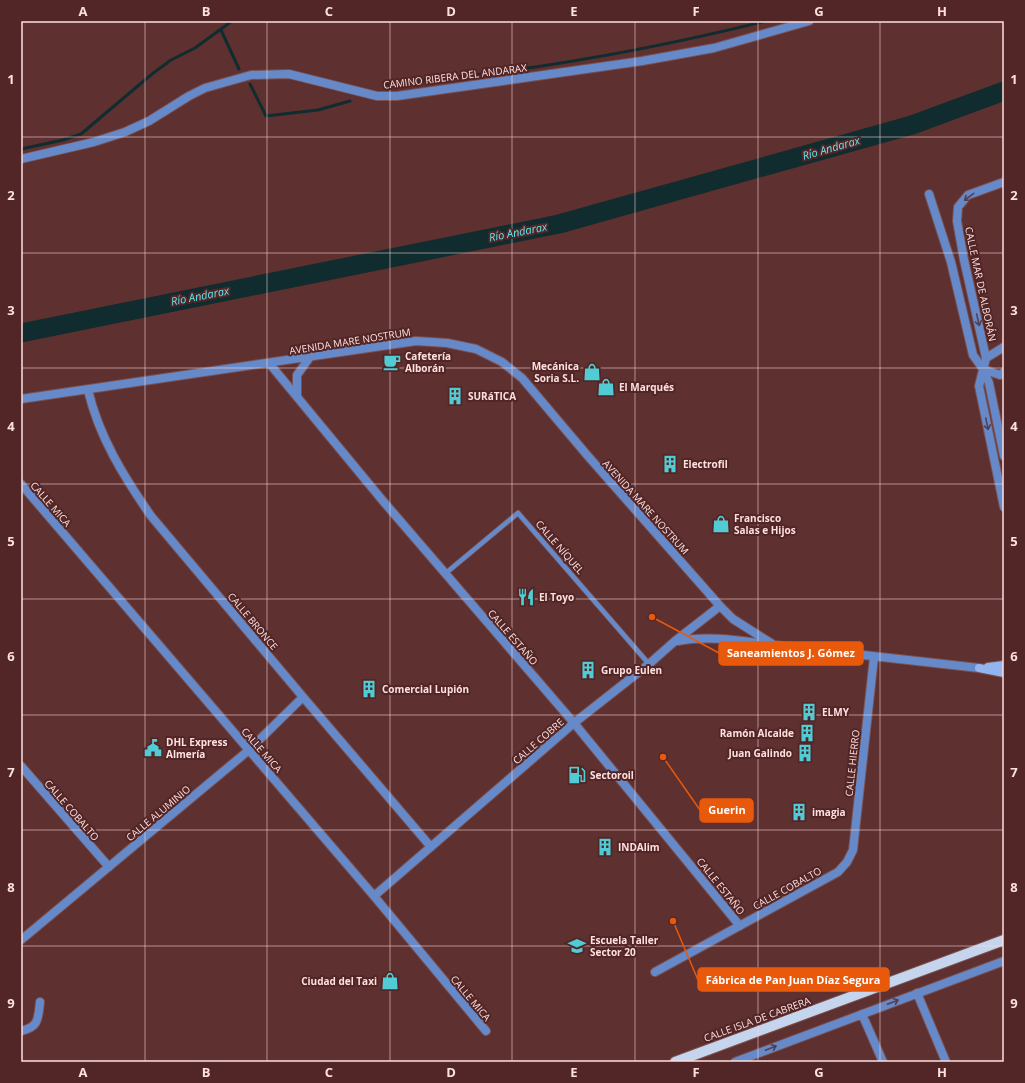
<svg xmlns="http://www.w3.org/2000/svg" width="1025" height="1083" viewBox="0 0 1025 1083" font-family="'Open Sans',sans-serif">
	<rect width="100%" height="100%" fill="#5e3030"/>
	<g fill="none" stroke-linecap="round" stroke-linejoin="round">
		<path stroke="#102c2e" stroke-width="3" d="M221 30 239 69
			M250 84 266 116 318 110 350 101
			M386 84C514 74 641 52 766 21
			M21 149 63 140 81 134 152 74 171 60 195 48 232 21"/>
		<path stroke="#102c2e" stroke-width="19" d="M21 333 559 224 912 125 1004 91"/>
		<g stroke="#7b5050" stroke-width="6">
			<path id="lane" d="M446 573 518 513 649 664"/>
		</g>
		<g stroke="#7b5050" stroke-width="10">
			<path id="street" d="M21 159 94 142 125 132 149 121 189 96 205 88 251 75 289 74 377 96H397L642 61 714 48 809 21
				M1004 182 968 195 958 207 957 221 964 260 986 358 979 386 1004 507
				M929 194 951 262 973 355 983 369 989 383 1004 456
				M986 358 1004 347
				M269 363 383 501 574 723 740 926
				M983 369 1000 375 1004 372
				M88 390C99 437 124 477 151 516L303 697 431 847
				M297 396V375L310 357
				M21 399 416 341 447 343 476 349 502 362 522 378 587 455 720 606 733 619 774 645 979 668
				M21 484 374 896 486 1031
				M678 641C709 635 741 641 772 645
				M21 766 109 867
				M374 896 574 723 649 664 675 641 720 606
				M21 940 249 750 303 697
				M655 972 838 872 847 862 853 850 874 657
				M917 993 946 1062
				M862 1014 883 1062
				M21 1031C39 1027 38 1019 40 1002
				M735 1062 1004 961"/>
		</g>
		<g stroke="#7b5050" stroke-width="10">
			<path id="secondary" d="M988 667 1004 665
				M979 668 1004 673"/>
		</g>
		<g stroke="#7b5050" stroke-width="12">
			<path id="primary" d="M675 1062 1004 940"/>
		</g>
		<use href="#lane" stroke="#668ac9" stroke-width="4.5"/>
		<use href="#street" stroke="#668ac9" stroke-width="8"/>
		<use href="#secondary" stroke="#92b5f0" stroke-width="8"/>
		<use href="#primary" stroke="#c6d5ee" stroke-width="10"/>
	</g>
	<defs><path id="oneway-shaft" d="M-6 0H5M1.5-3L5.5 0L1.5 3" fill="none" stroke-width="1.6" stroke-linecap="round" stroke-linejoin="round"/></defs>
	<g stroke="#573e4f">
		<use href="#oneway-shaft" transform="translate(969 197) rotate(143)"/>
		<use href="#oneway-shaft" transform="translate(978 320) rotate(77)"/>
		<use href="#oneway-shaft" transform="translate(987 424) rotate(78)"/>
		<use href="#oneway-shaft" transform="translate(893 1002) rotate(-21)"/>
		<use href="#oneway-shaft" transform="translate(771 1048) rotate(-21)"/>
	</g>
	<path fill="none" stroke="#fee0df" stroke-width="1" stroke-opacity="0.55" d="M145 21V1062M267 21V1062M390 21V1062M512 21V1062M635 21V1062M758 21V1062M880 21V1062M21 137H1004M21 253H1004M21 368H1004M21 484H1004M21 599H1004M21 715H1004M21 830H1004M21 946H1004"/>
	<defs>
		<g id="cafe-bare" transform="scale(1.38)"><path d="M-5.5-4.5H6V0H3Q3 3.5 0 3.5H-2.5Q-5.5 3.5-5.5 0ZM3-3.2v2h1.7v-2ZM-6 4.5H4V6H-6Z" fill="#51ccd4" stroke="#522526" stroke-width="2.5" paint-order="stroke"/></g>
		<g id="shop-bare" transform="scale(1.38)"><path d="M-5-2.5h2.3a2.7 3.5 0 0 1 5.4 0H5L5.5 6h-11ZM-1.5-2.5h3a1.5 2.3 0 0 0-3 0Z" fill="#51ccd4" stroke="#522526" stroke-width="2.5" paint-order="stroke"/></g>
		<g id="building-bare" transform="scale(1.38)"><path d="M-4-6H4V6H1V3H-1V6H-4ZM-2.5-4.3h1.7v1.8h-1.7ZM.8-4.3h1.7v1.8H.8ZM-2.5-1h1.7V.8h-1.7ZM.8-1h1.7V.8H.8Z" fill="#51ccd4" stroke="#522526" stroke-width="2.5" paint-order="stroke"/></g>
		<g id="restaurant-bare" transform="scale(1.38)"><path d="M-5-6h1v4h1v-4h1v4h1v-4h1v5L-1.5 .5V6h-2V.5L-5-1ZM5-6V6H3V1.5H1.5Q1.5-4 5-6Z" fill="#51ccd4" stroke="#522526" stroke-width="2.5" paint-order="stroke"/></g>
		<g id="civic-bare" transform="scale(1.38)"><path d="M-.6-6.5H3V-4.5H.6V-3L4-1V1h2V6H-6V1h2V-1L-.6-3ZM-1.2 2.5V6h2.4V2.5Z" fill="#51ccd4" stroke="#522526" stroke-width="2.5" paint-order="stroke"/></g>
		<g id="fuel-bare" transform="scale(1.38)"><path d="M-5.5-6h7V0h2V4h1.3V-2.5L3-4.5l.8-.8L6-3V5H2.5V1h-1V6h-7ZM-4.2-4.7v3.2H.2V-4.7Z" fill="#51ccd4" stroke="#522526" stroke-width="2.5" paint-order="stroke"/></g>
		<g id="school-bare" transform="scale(1.38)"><path d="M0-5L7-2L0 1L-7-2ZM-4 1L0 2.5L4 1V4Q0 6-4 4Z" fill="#51ccd4" stroke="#522526" stroke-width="2.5" paint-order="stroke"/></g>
	</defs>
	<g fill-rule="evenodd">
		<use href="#cafe-bare" x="392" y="362"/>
		<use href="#shop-bare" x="592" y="372"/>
		<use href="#shop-bare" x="606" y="387"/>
		<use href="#building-bare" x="455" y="396"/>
		<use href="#building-bare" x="670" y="464"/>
		<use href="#shop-bare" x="721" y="524"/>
		<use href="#restaurant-bare" x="526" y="597"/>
		<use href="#building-bare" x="588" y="670"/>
		<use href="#building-bare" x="369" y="689"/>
		<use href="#building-bare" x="809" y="712"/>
		<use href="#building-bare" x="807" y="733"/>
		<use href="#civic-bare" x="153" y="748"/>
		<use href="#building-bare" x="805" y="753"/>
		<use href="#fuel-bare" x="577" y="775"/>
		<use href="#building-bare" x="799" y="812"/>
		<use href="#building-bare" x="605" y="847"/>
		<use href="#school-bare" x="577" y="946"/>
		<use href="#shop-bare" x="390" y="981"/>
	</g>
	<g text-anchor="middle" stroke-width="4" stroke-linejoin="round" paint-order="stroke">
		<g font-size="10" fill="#fee0df" stroke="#522526">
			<text transform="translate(455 76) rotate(-7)" y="4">CAMINO RIBERA DEL ANDARAX</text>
			<text transform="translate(981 284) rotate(78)" y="4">CALLE MAR DE ALBORÁN</text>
			<text transform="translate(350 341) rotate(-9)" y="4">AVENIDA MARE NOSTRUM</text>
			<text transform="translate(51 504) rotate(49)" y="4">CALLE MICA</text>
			<text transform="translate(646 507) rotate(48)" y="4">AVENIDA MARE NOSTRUM</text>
			<text transform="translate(560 547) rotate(49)" y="4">CALLE NÍQUEL</text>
			<text transform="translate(253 621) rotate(50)" y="4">CALLE BRONCE</text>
			<text transform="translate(513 637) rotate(49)" y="4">CALLE ESTAÑO</text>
			<text transform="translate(538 741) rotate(-41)" y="4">CALLE COBRE</text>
			<text transform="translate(262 750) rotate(49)" y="4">CALLE MICA</text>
			<text transform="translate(852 763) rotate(-84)" y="4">CALLE HIERRO</text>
			<text transform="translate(72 810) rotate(49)" y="4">CALLE COBALTO</text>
			<text transform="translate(158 813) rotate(-40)" y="4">CALLE ALUMINIO</text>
			<text transform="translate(721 886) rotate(51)" y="4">CALLE ESTAÑO</text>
			<text transform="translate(787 888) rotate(-29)" y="4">CALLE COBALTO</text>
			<text transform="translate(471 998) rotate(50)" y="4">CALLE MICA</text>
			<text transform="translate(757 1019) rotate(-20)" y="4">CALLE ISLA DE CABRERA</text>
		</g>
		<g font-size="10" font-weight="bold" fill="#fee0df" stroke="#522526" text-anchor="start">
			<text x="405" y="360">Cafetería<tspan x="405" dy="12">Alborán</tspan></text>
			<text x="579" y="370" text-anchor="end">Mecánica<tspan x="579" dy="12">Soria S.L.</tspan></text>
			<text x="619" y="391">El Marqués</text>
			<text x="468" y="400">SURáTICA</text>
			<text x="683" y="468">Electrofil</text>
			<text x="734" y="522">Francisco<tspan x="734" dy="12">Salas e Hijos</tspan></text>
			<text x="539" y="601">El Toyo</text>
			<text x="601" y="674">Grupo Eulen</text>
			<text x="382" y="693">Comercial Lupión</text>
			<text x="822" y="716">ELMY</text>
			<text x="794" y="737" text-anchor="end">Ramón Alcalde</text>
			<text x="166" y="746">DHL Express<tspan x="166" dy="12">Almería</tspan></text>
			<text x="792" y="757" text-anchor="end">Juan Galindo</text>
			<text x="590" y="779">Sectoroil</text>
			<text x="812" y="816">imagia</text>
			<text x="618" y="851">INDAlim</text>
			<text x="590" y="944">Escuela Taller<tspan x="590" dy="12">Sector 20</tspan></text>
			<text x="377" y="985" text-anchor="end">Ciudad del Taxi</text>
		</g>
		<g font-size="11" font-style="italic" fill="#5de9f2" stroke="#522526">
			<text transform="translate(831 148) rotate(-16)" y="4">Río Andarax</text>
			<text transform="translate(518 232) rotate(-11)" y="4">Río Andarax</text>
			<text transform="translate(200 296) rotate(-11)" y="4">Río Andarax</text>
		</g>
	</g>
	<path fill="none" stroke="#e8590c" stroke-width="1.5" d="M652 617L719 653M663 757L700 810M673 921L698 980"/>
	<g fill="#e8590c" stroke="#522526" stroke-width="1.5">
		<circle cx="652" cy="617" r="4"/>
		<circle cx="663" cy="757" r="4"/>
		<circle cx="673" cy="921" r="4"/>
	</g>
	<g fill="#e8590c" stroke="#e8590c" stroke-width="1.5">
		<rect x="719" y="642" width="144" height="23" rx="4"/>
		<rect x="700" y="799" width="53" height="23" rx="4"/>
		<rect x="698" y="968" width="191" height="23" rx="4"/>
	</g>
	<g font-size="11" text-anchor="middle" font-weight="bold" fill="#fff">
		<text x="791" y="657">Saneamientos J. Gómez</text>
		<text x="727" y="814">Guerin</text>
		<text x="793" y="984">Fábrica de Pan Juan Díaz Segura</text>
	</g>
	<rect width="1025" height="1083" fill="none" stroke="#522526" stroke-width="44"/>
	<rect x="22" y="22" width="981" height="1039" fill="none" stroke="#fee0df" stroke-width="1.5"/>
	<g font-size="13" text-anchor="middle" font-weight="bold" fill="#fee0df">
		<text x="83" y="16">A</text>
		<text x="206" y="16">B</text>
		<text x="329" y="16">C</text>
		<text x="451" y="16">D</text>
		<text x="574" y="16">E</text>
		<text x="696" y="16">F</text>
		<text x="819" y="16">G</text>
		<text x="942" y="16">H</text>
		<text x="11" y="84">1</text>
		<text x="1014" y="84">1</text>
		<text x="11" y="200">2</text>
		<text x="1014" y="200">2</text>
		<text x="11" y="315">3</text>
		<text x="1014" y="315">3</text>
		<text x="11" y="431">4</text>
		<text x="1014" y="431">4</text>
		<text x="11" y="546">5</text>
		<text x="1014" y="546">5</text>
		<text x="11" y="661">6</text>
		<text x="1014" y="661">6</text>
		<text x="11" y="777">7</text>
		<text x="1014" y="777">7</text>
		<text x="11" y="892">8</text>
		<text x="1014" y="892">8</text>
		<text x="11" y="1008">9</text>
		<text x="1014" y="1008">9</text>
		<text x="83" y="1077">A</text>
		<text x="206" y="1077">B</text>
		<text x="329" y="1077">C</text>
		<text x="451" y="1077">D</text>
		<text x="574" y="1077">E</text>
		<text x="696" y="1077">F</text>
		<text x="819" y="1077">G</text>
		<text x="942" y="1077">H</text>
	</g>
</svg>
